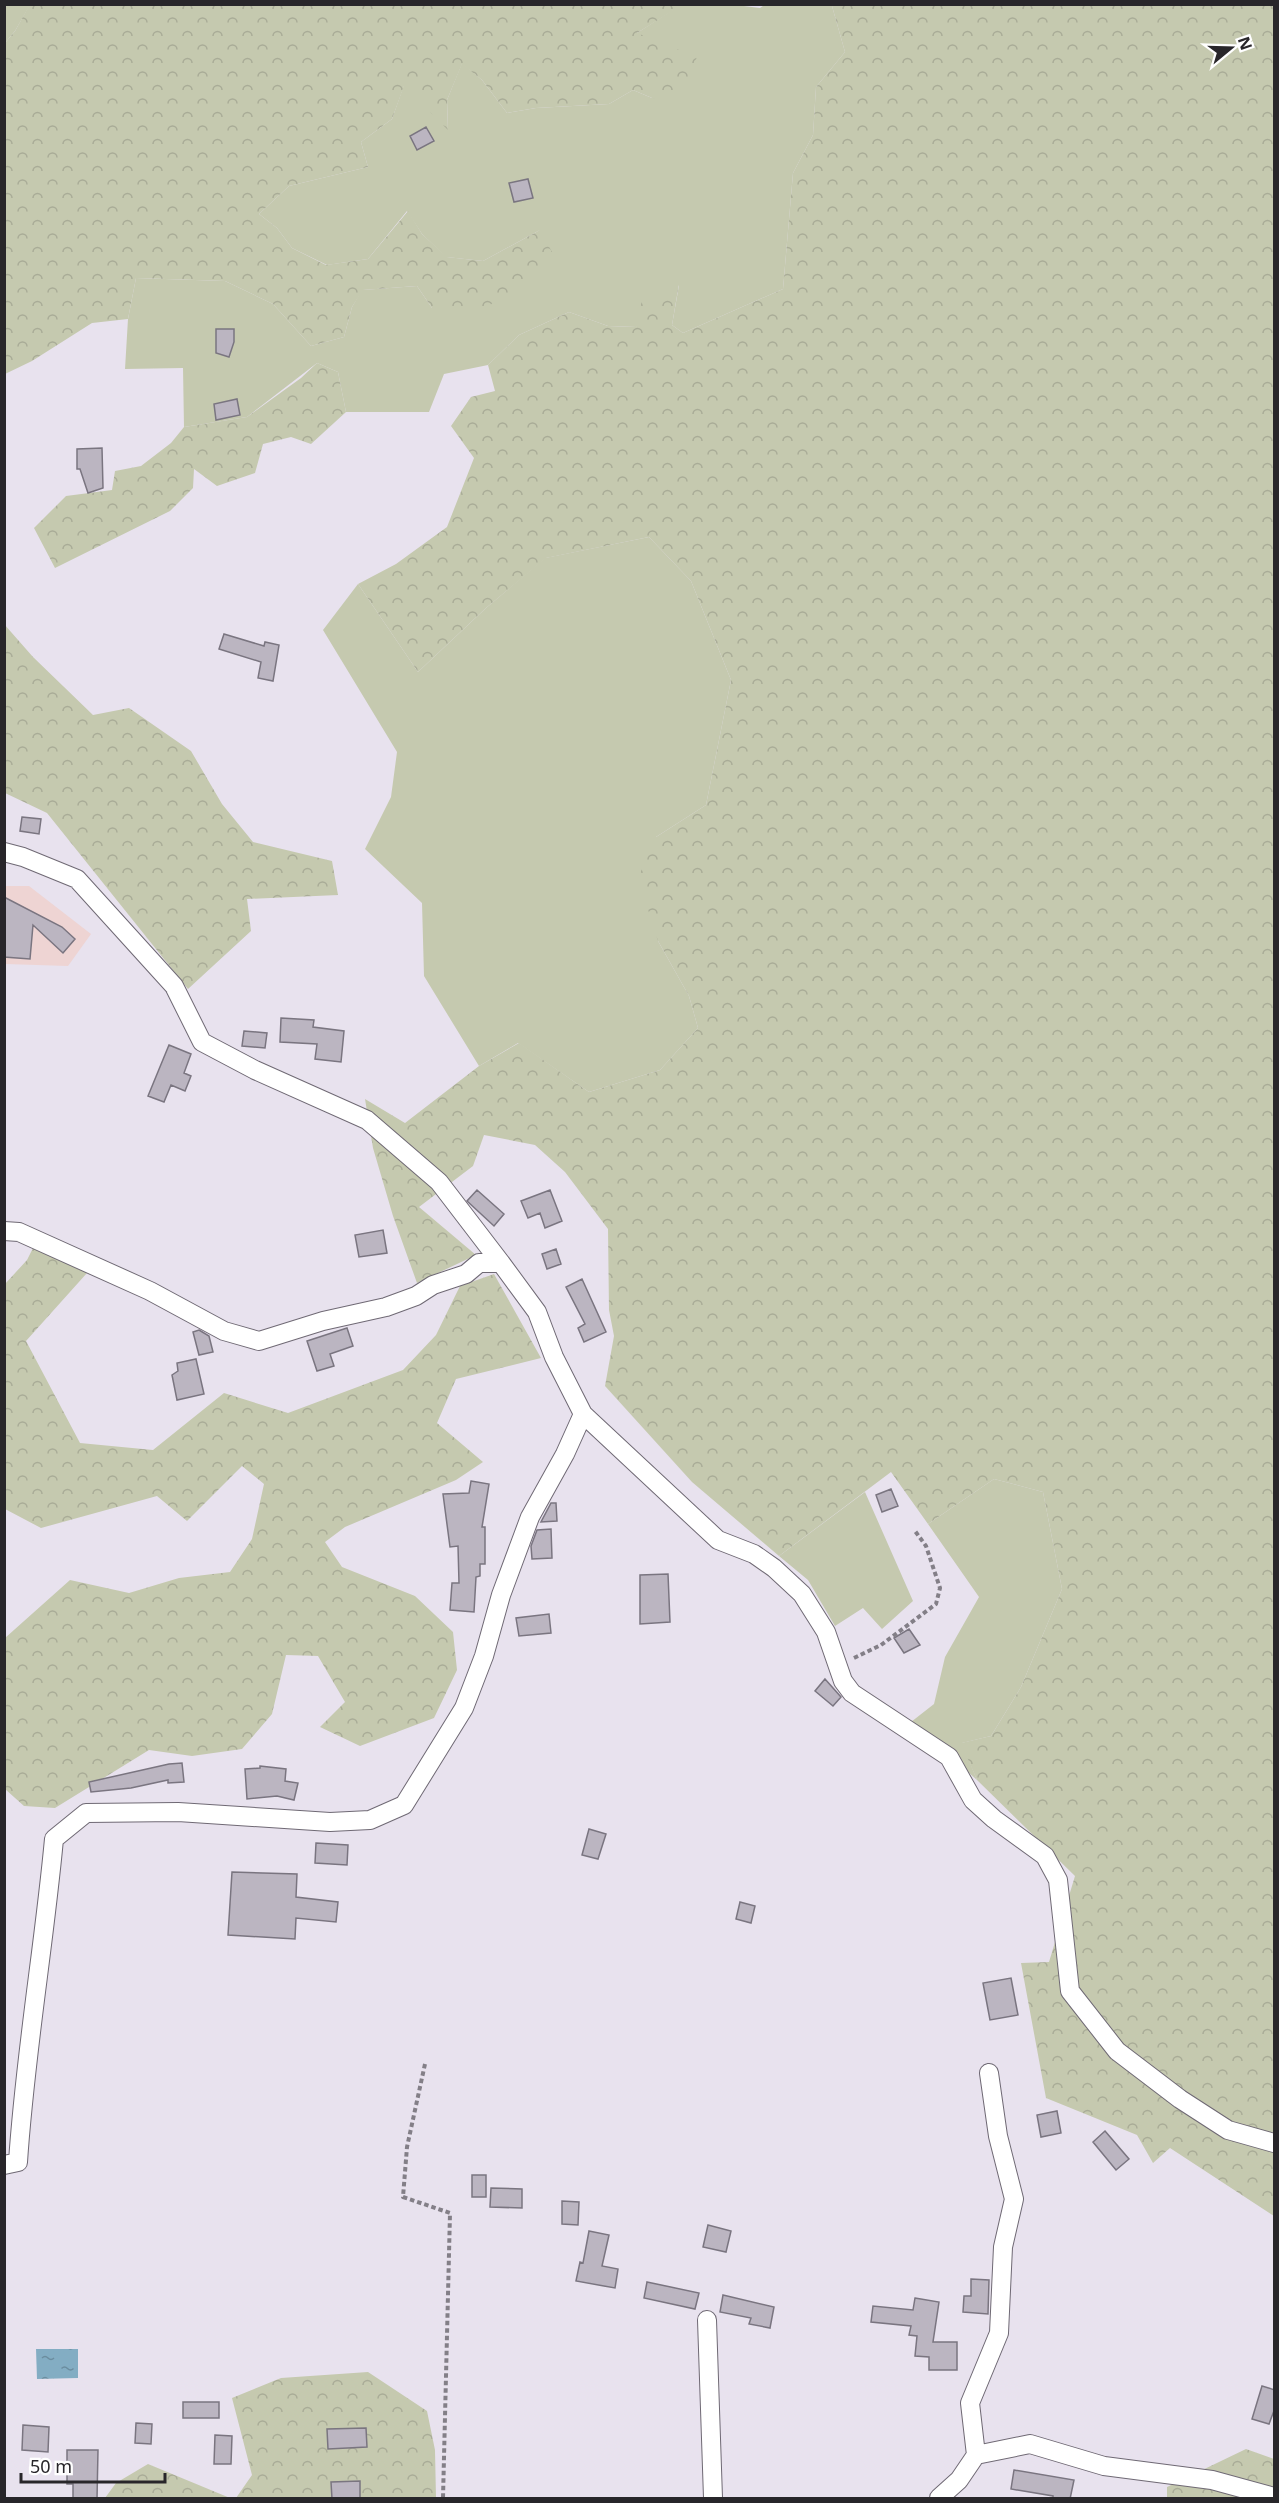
<svg xmlns="http://www.w3.org/2000/svg" width="1279" height="2503" viewBox="0 0 1279 2503" font-family="'Noto Sans',sans-serif">
	<defs>
		<pattern id="forest-crowns" width="20" height="18" patternUnits="userSpaceOnUse" patternTransform="scale(1.5)"><rect width="20" height="18" fill="#c5c9af"/><path d="M2 6a3 3 0 1 1 6 0M12 15a3 3 0 1 1 6 0" fill="none" stroke="#a9ac97"/></pattern>
		<pattern id="water-ripples" width="26" height="14" patternUnits="userSpaceOnUse" patternTransform="scale(1.5)"><rect width="26" height="14" fill="#83adc3"/><path d="M2 4q2-2 4 0t4 0M15 11q2-2 4 0t4 0" fill="none" stroke="#6b8d9f"/></pattern>
	</defs>
	<rect width="100%" height="100%" fill="#e8e2ee"/>
	<path fill="#eed4d3" d="M4 886H29L91 934 68 966 5 964Z"/>
	<path fill="#c5c9af" d="M682 4H728L760 8 766 4 832 6 845 52 816 87 813 135 793 173 783 289 683 333 672 325 679 285 636 327 608 326 569 312 519 335 488 365 444 374 429 412H346L338 372 317 363 247 417 184 427 183 368 125 369 128 319 136 278 225 281 273 304 311 346 344 337 352 307 362 290 417 286 432 308 540 230 483 261 446 257 422 234 407 211 368 259 327 265 292 248 277 228 259 214 289 186 368 167 361 142 392 119 404 85 448 129 447 100 462 63 482 80 507 113 536 108 609 104 633 90 652 98 637 33Z
		M5 5H30L15 31 5 43Z
		M649 537 691 581 731 680 706 805 656 837 658 941 689 996 698 1028 660 1070 589 1092 518 1043 479 1066 424 976 422 903 365 849 391 797 397 752 323 630 358 584 418 672 486 608 545 558Z
		M994 1479 1043 1492 1062 1589 1021 1687 991 1736 962 1743 977 1780 911 1722 934 1704 945 1657 979 1597 928 1524Z
		M865 1492 913 1601 882 1629 863 1608 835 1626 808 1580 779 1556Z"/>
	<path fill="url(#forest-crowns)" d="M30 4 682 5 637 33 697 57 678 99 652 98 633 90 609 104 536 108 507 113 482 80 462 64 447 100 448 130 404 86 392 119 361 142 368 167 289 186 259 214 277 228 292 248 326 265 368 259 408 211 422 234 447 257 483 261 540 230 552 252 535 280 488 306 432 308 417 286 363 290 352 307 344 337 311 346 273 304 225 281 136 278 128 319 92 323 32 361 5 374V43L15 31Z
		M829 5H1274V2216L1170 2148 1153 2163 1137 2135 1046 2098 1021 1963 1049 1962 1075 1876 977 1780 961 1743 991 1736 1021 1687 1062 1589 1043 1492 994 1479 928 1524 891 1472 779 1556 692 1482 605 1386 614 1336 609 1310 608 1229 565 1172 535 1145 484 1135 473 1166 419 1207 476 1255 417 1283 393 1216 373 1148 365 1099 405 1123 479 1066 519 1043 589 1092 660 1070 698 1028 689 996 658 941 638 878 656 837 706 805 731 680 691 581 649 537 546 558 486 608 418 672 358 584 396 564 447 527 474 458 451 426 471 397 495 391 488 365 519 335 569 312 608 326 636 327 642 300 679 284 672 325 683 333 783 289 793 173 813 135 816 87 845 52 832 6Z
		M317 363 338 372 346 412 311 444 291 437 263 444 255 473 217 486 194 469 193 488 170 511 55 568 34 528 66 496 112 490 115 471 141 466 171 443 184 427 247 417 301 378Z
		M4 624 33 657 93 715 129 708 191 751 222 804 253 842 332 861 338 895 247 899 251 931 188 989 47 813 5 793Z
		M33 1248 87 1273 26 1341 80 1443 153 1450 224 1393 288 1413 403 1370 436 1335 460 1286 494 1274 541 1358 456 1379 437 1423 483 1462 456 1480 345 1527 325 1542 342 1567 415 1596 453 1632 457 1670 434 1718 360 1746 320 1727 345 1702 318 1656 286 1655 272 1714 242 1749 192 1756 149 1750 55 1808 24 1806 5 1789V1638L70 1580 129 1593 179 1578 230 1572 252 1539 264 1484 242 1466 187 1521 157 1496 41 1528 5 1509V1284L27 1260Z
		M368 2372 427 2411 435 2450 436 2498H236L252 2475 232 2398 281 2378Z
		M1246 2449 1274 2459V2498H1167V2487Z
		M148 2464 230 2498H105L116 2483Z"/>
	<path fill="url(#water-ripples)" d="M36 2349H78V2378L37 2379Z"/>
	<path fill="#bbb5c1" stroke="#7a7580" stroke-width="1.5" d="M426 127 434 141 417 150 410 136Z
		M528 179 533 198 514 202 509 183Z
		M216 329H234V342L229 357 216 353Z
		M237 399 240 415 216 420 214 404Z
		M102 448 103 488 88 493 80 469H77V449Z
		M224 634 264 646 265 642 279 645 273 681 258 678 261 662 219 649Z
		M22 817 41 819 39 834 20 831Z
		M4 897 62 927 75 939 63 953 33 925 30 959 4 957Z
		M281 1018 314 1020 313 1027 344 1031 341 1062 315 1059 317 1044 280 1042Z
		M244 1031 267 1033 265 1048 242 1046Z
		M169 1045 191 1054 184 1073 191 1076 185 1091 171 1085 164 1102 148 1096Z
		M477 1190 504 1214 494 1226 467 1201Z
		M550 1190 562 1221 545 1228 540 1213 528 1218 521 1201Z
		M383 1230 387 1253 359 1257 355 1235Z
		M556 1249 561 1264 547 1269 542 1254Z
		M582 1279 606 1332 584 1342 578 1328 585 1324 566 1287Z
		M347 1328 353 1346 330 1354 334 1366 317 1371 307 1341Z
		M199 1330 209 1336 213 1352 199 1355 193 1332Z
		M196 1359 204 1394 177 1400 172 1375 178 1371 177 1363Z
		M471 1481 489 1484 482 1527H485V1564H480V1576L476 1577 474 1612 450 1610 452 1583H459L458 1546 450 1547 443 1494 469 1493Z
		M891 1489 898 1506 882 1512 876 1495Z
		M551 1503H556L557 1521 541 1522Z
		M551 1529 552 1558 532 1559 531 1546 537 1530Z
		M668 1574 670 1622 640 1624V1575Z
		M549 1614 551 1633 519 1636 516 1618Z
		M909 1629 920 1645 904 1653 894 1638Z
		M825 1679 841 1697 833 1706 815 1691Z
		M182 1763 184 1782 168 1783V1780L131 1788 91 1792 89 1782 169 1764Z
		M260 1766 286 1769 285 1781 298 1783 294 1800 277 1796 247 1799 245 1769 260 1768Z
		M589 1829 606 1834 598 1859 582 1855Z
		M316 1843 348 1845 347 1865 315 1863Z
		M232 1872 297 1874 296 1897 338 1902 336 1922 296 1918 295 1939 228 1935Z
		M740 1902 755 1906 751 1923 736 1919Z
		M1011 1978 1018 2015 990 2020 983 1983Z
		M1057 2111 1061 2133 1041 2137 1037 2115Z
		M1105 2131 1129 2159 1116 2170 1093 2142Z
		M472 2175H486V2197H472Z
		M491 2188 522 2189V2208L490 2207Z
		M562 2201 579 2202 578 2225 562 2224Z
		M708 2225 731 2231 726 2252 703 2247Z
		M589 2231 609 2235 602 2266 618 2269 615 2288 576 2281 580 2262 583 2263Z
		M971 2279 989 2280 988 2314 963 2312 964 2296H971Z
		M647 2282 699 2293 695 2309 644 2298Z
		M723 2295 774 2307 770 2328 749 2324 751 2318 720 2312Z
		M915 2298 939 2302 933 2342H957V2370H929V2357L915 2356 917 2336 909 2335 911 2326 871 2322 873 2306 913 2310Z
		M1262 2386 1275 2390V2408L1269 2424 1252 2419Z
		M183 2402H219V2418H183Z
		M136 2423 152 2424 151 2444 135 2443Z
		M23 2425 49 2427 48 2452 22 2450Z
		M366 2428 367 2447 328 2449 327 2429Z
		M215 2435 232 2436 231 2464H214Z
		M67 2450H98L97 2499H73V2484H67Z
		M1014 2470 1074 2480 1070 2499H1053V2496L1011 2489Z
		M360 2481V2499H332L331 2482Z"/>
	<g fill="none" stroke-linecap="round" stroke-linejoin="round">
		<g stroke="#6f6974" stroke-width="20">
			<path id="street" d="M4 852 23 857 77 879 174 986 202 1042 255 1070 367 1120 439 1182 501 1263
				M4 1231 19 1232 150 1291 224 1331 259 1341 323 1321 386 1307 416 1296 433 1285 466 1274 479 1263H501L537 1312 554 1357 583 1414 718 1540 754 1554 774 1568 802 1594 826 1632 843 1681 852 1693 949 1757 973 1800 994 1819 1045 1856 1058 1880 1070 1991 1117 2051 1180 2099 1228 2130 1274 2143
				M4 2165 18 2162C25 2054 44 1947 54 1839L86 1813 178 1812 330 1822 370 1820 404 1805 464 1708 484 1656 501 1595 530 1517 565 1454 583 1414
				M707 2320 713 2498
				M976 2455 970 2403 999 2333 1003 2247 1014 2199 998 2136 989 2073
				M939 2498 959 2480 976 2455 1030 2444 1104 2466 1212 2480 1274 2497"/>
		</g>
		<path stroke="#837f87" stroke-width="4" stroke-dasharray="4.5 3" stroke-linecap="butt" d="M854 1658 881 1645 936 1604 940 1588 926 1546 915 1531
			M425 2064 407 2147 403 2197 450 2213 443 2498"/>
		<use href="#street" stroke="#fff" stroke-width="18"/>
	</g>
	<rect width="1279" height="2503" fill="none" stroke="#28262a" stroke-width="12"/>
	<g transform="translate(1231 48) rotate(71)" stroke="#ffffff" stroke-width="4.5" paint-order="stroke">
	<path d="M0-4.5L10 22L0 15L-10 22Z" fill="#28262a"/>
	<text y="-9" font-size="16" font-weight="bold" text-anchor="middle" fill="#28262a">N</text>
	</g>
	<path d="M21 2473v9h144v-9" fill="none" stroke="#28262a" stroke-width="3"/>
	<text x="30" y="2473" font-size="18" fill="#28262a" stroke="#ffffff" stroke-width="4.5" paint-order="stroke">50 m</text>
</svg>
